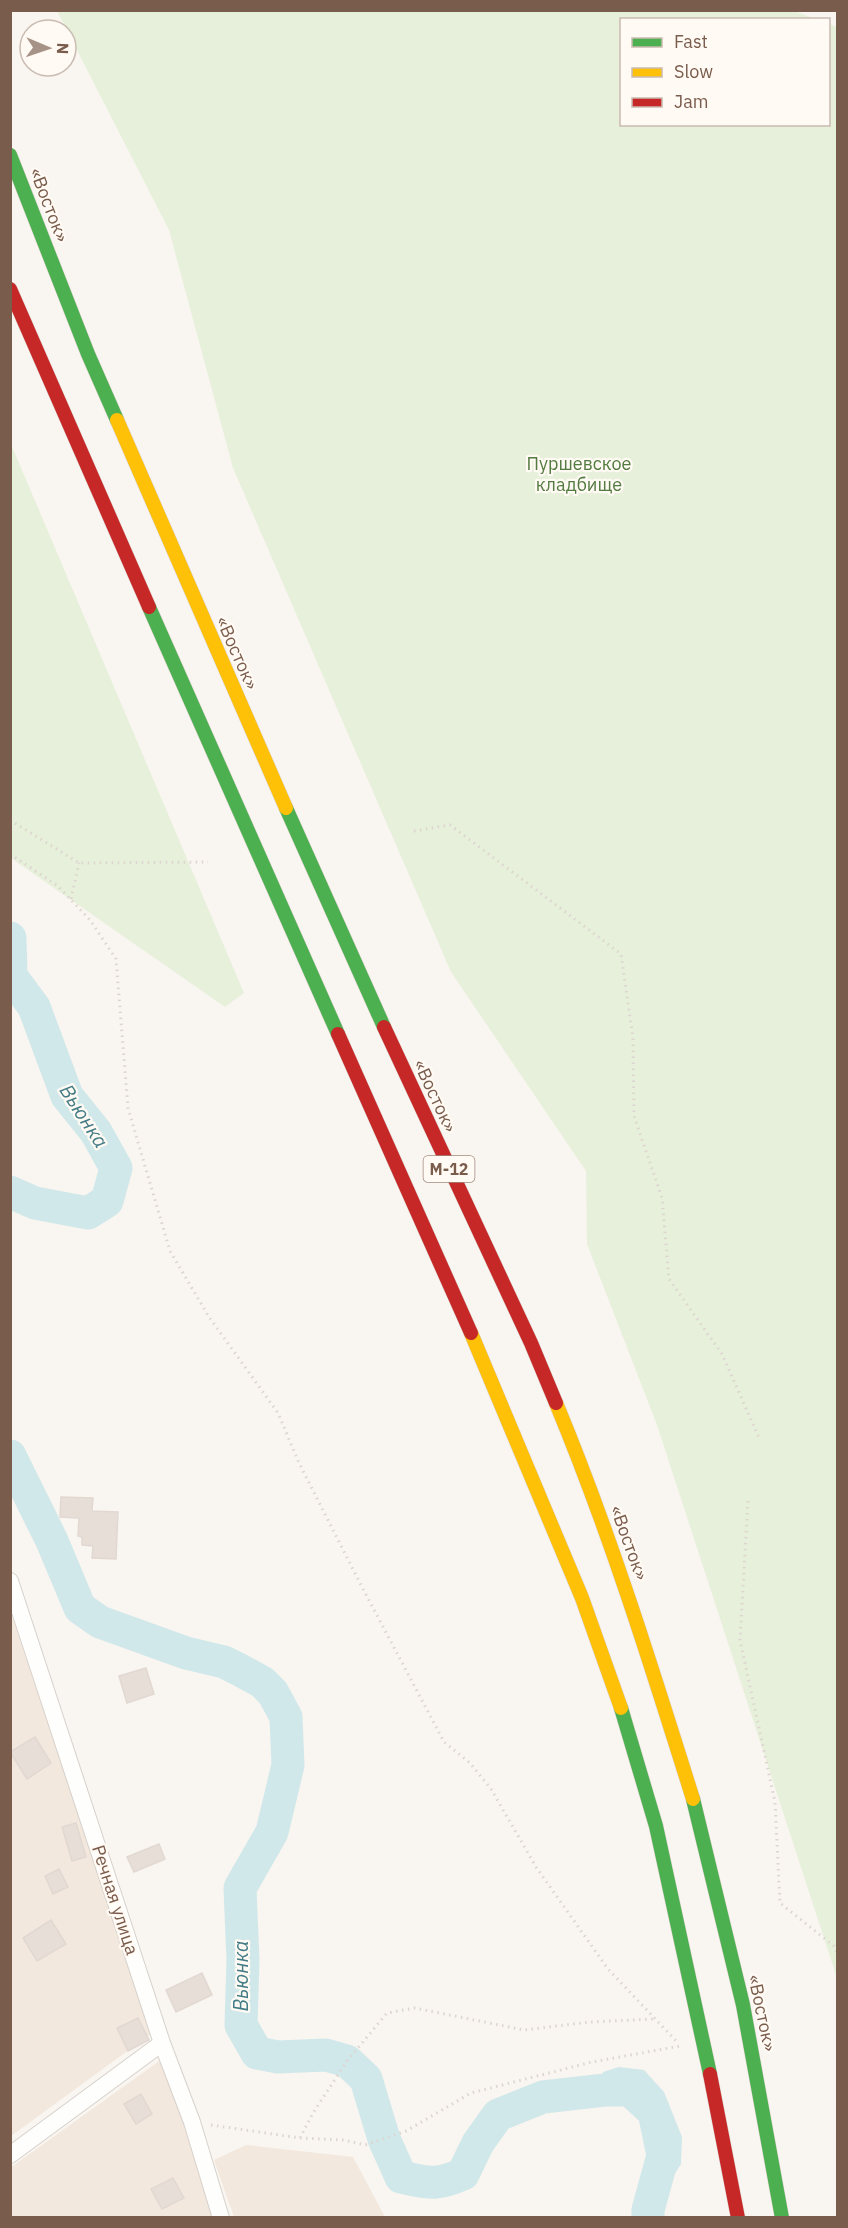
<svg xmlns="http://www.w3.org/2000/svg" width="848" height="2228" viewBox="0 0 848 2228" font-family="'IBM Plex Sans',sans-serif">
	<rect width="100%" height="100%" fill="#f9f5f0"/>
	<path fill="#f2e8de" d="M10 1611 152 2033 11 2136H10Z
		M162 2059 216 2217H11L10 2168Z
		M246 2145 353 2157 385 2217H234L214 2160Z"/>
	<path fill="#e7f0db" d="M791 10 816 19 622 20V124H828L829 24 837 27V1978L657 1425 587 1244 586 1171 451 972 233 468 169 230 57 11Z
		M10 442 244 993 225 1007 11 858Z"/>
	<path fill="#d0e8ea" d="M619 2067 644 2070 664 2092 682 2137 681 2164 667 2186 650 2178 654 2139 642 2115 624 2101 605 2090 601 2082 603 2072Z"/>
	<g fill="none" stroke-linecap="round" stroke-linejoin="round">
		<path stroke="#d0e8ea" stroke-width="33" d="M10 938 11 976 34 1007 67 1096 96 1132 116 1168 107 1201 88 1213 35 1203 10 1192
			M10 1456 52 1541 80 1608 100 1622 186 1653 224 1662 240 1670 262 1682 273 1693 286 1717 288 1765 272 1832 240 1888 243 1960 241 2025 257 2053 278 2057 326 2055 347 2061 366 2079 384 2139 401 2177C429 2183 436 2186 463 2174L478 2143 498 2115 543 2097 605 2090H630L654 2112 663 2155 648 2210V2218"/>
	</g>
	<path fill="#e6ded7" stroke="#e2d8d2" stroke-width="1.5" d="M61 1497 93 1498 92 1511 118 1512 116 1559 92 1558 93 1546 82 1545V1537L78 1536 79 1518 60 1517Z
		M146 1668 154 1694 127 1703 119 1676Z
		M35 1737 51 1763 27 1779 10 1752Z
		M76 1823 86 1857 72 1861 62 1827Z
		M159 1844 165 1859 134 1872 127 1857Z
		M59 1869 68 1887 53 1894 45 1876Z
		M51 1920 66 1944 37 1961 23 1938Z
		M202 1973 212 1995 176 2012 166 1990Z
		M138 2018 149 2040 128 2051 117 2028Z
		M141 2094 152 2114 136 2124 124 2104Z
		M173 2178 184 2198 162 2209 151 2189Z"/>
	<g fill="none" stroke-linecap="round" stroke-linejoin="round">
		<g stroke="#d7d1cb" stroke-width="18">
			<path id="street" d="M10 1581 162 2043 192 2122 221 2218
				M10 2155 162 2043"/>
		</g>
		<g stroke="#dad1cc" stroke-width="15">
			<path id="fast" d="M10 155 88 354 117 420
				M149 607 338 1034
				M286 808 384 1027
				M621 1708 656 1826 710 2074
				M693 1799 743 2005 782 2218"/>
		</g>
		<g stroke="#dad1cc" stroke-width="15">
			<path id="slow" d="M117 420 286 808
				M471 1333 582 1598 621 1708
				M556 1403C610 1533 651 1665 693 1799"/>
		</g>
		<g stroke="#dad1cc" stroke-width="15">
			<path id="jam" d="M10 289 149 607
				M384 1027 531 1343 556 1403
				M338 1034 471 1333
				M710 2074 738 2218"/>
		</g>
		<path stroke="#dcd5d0" stroke-width="3" stroke-dasharray="1.5 4.5" stroke-linecap="butt" d="M10 820 79 863 208 862
			M414 831 450 825 621 954 633 1038 634 1116 662 1198 669 1279 722 1354 760 1440
			M10 854 58 886 90 920 116 959 128 1108 170 1251 209 1317 278 1413 299 1463 363 1589 444 1742 470 1763 491 1789 536 1867 608 1969 678 2043
			M71 899 79 863
			M748 1501 740 1640 775 1802 780 1903 834 1946 838 1955
			M211 2125 300 2138 344 2140 365 2145 406 2131 471 2093 592 2062 680 2046
			M300 2138 313 2113 347 2061 387 2013 415 2008 524 2030 590 2022 653 2019"/>
		<use href="#street" stroke="#fefefd" stroke-width="16"/>
		<use href="#fast" stroke="#4caf50" stroke-width="14"/>
		<use href="#slow" stroke="#ffc107" stroke-width="14"/>
		<use href="#jam" stroke="#c62828" stroke-width="14"/>
	</g>
	<g text-anchor="middle" stroke-width="4.5" stroke-linejoin="round" paint-order="stroke">
		<rect fill="#fffaf3" stroke="#a28b7f" stroke-width="1.5" x="423.5" y="1156" width="51" height="26" rx="4.5"/>
		<g font-size="16" font-weight="bold" fill="#7a5c4d">
			<text x="449" y="1175">М-12</text>
		</g>
		<g font-size="18" fill="#7a5c4d" stroke="#fffaf3">
			<text transform="translate(49 205) rotate(69)" y="6">«Восток»</text>
			<text transform="translate(237 653) rotate(66)" y="6">«Восток»</text>
			<text transform="translate(435 1096) rotate(65)" y="6">«Восток»</text>
			<text transform="translate(629 1543) rotate(70)" y="6">«Восток»</text>
			<text transform="translate(115 1900) rotate(72)" y="6">Речная улица</text>
			<text transform="translate(762 2013) rotate(78)" y="6">«Восток»</text>
		</g>
		<g font-size="18" fill="#537a41" stroke="#fffaf3">
			<text x="579" y="470">Пуршевское<tspan x="579" dy="21">кладбище</tspan></text>
		</g>
		<g font-size="20" font-style="italic" fill="#437c86" stroke="#fffaf3">
			<text transform="translate(84 1116) rotate(57)" y="7">Вьюнка</text>
			<text transform="translate(241 1976) rotate(-90)" y="7">Вьюнка</text>
		</g>
	</g>
	<rect width="848" height="2228" fill="none" stroke="#7a5c4d" stroke-width="24"/>
	<rect x="620" y="18" width="210" height="108" fill="#fffaf3" stroke="#cabbb1" stroke-width="1.5"/>
	<rect x="632" y="38" width="30" height="9" fill="#4caf50" stroke="#cabbb1" stroke-width="1.5"/>
	<text x="674" y="48" font-size="18" fill="#7a5c4d">Fast</text>
	<rect x="632" y="68" width="30" height="9" fill="#ffc107" stroke="#cabbb1" stroke-width="1.5"/>
	<text x="674" y="78" font-size="18" fill="#7a5c4d">Slow</text>
	<rect x="632" y="98" width="30" height="9" fill="#c62828" stroke="#cabbb1" stroke-width="1.5"/>
	<text x="674" y="108" font-size="18" fill="#7a5c4d">Jam</text>
	<g transform="translate(48 48) rotate(92)"><circle r="28" fill="#fffaf3" stroke="#cabbb1" stroke-width="1.5"/>
	<path d="M0-4.5L10 22L0 15L-10 22Z" fill="#a69286"/>
	<text y="-9" font-size="16" font-weight="bold" text-anchor="middle" fill="#7a5c4d">N</text>
	</g>
</svg>
